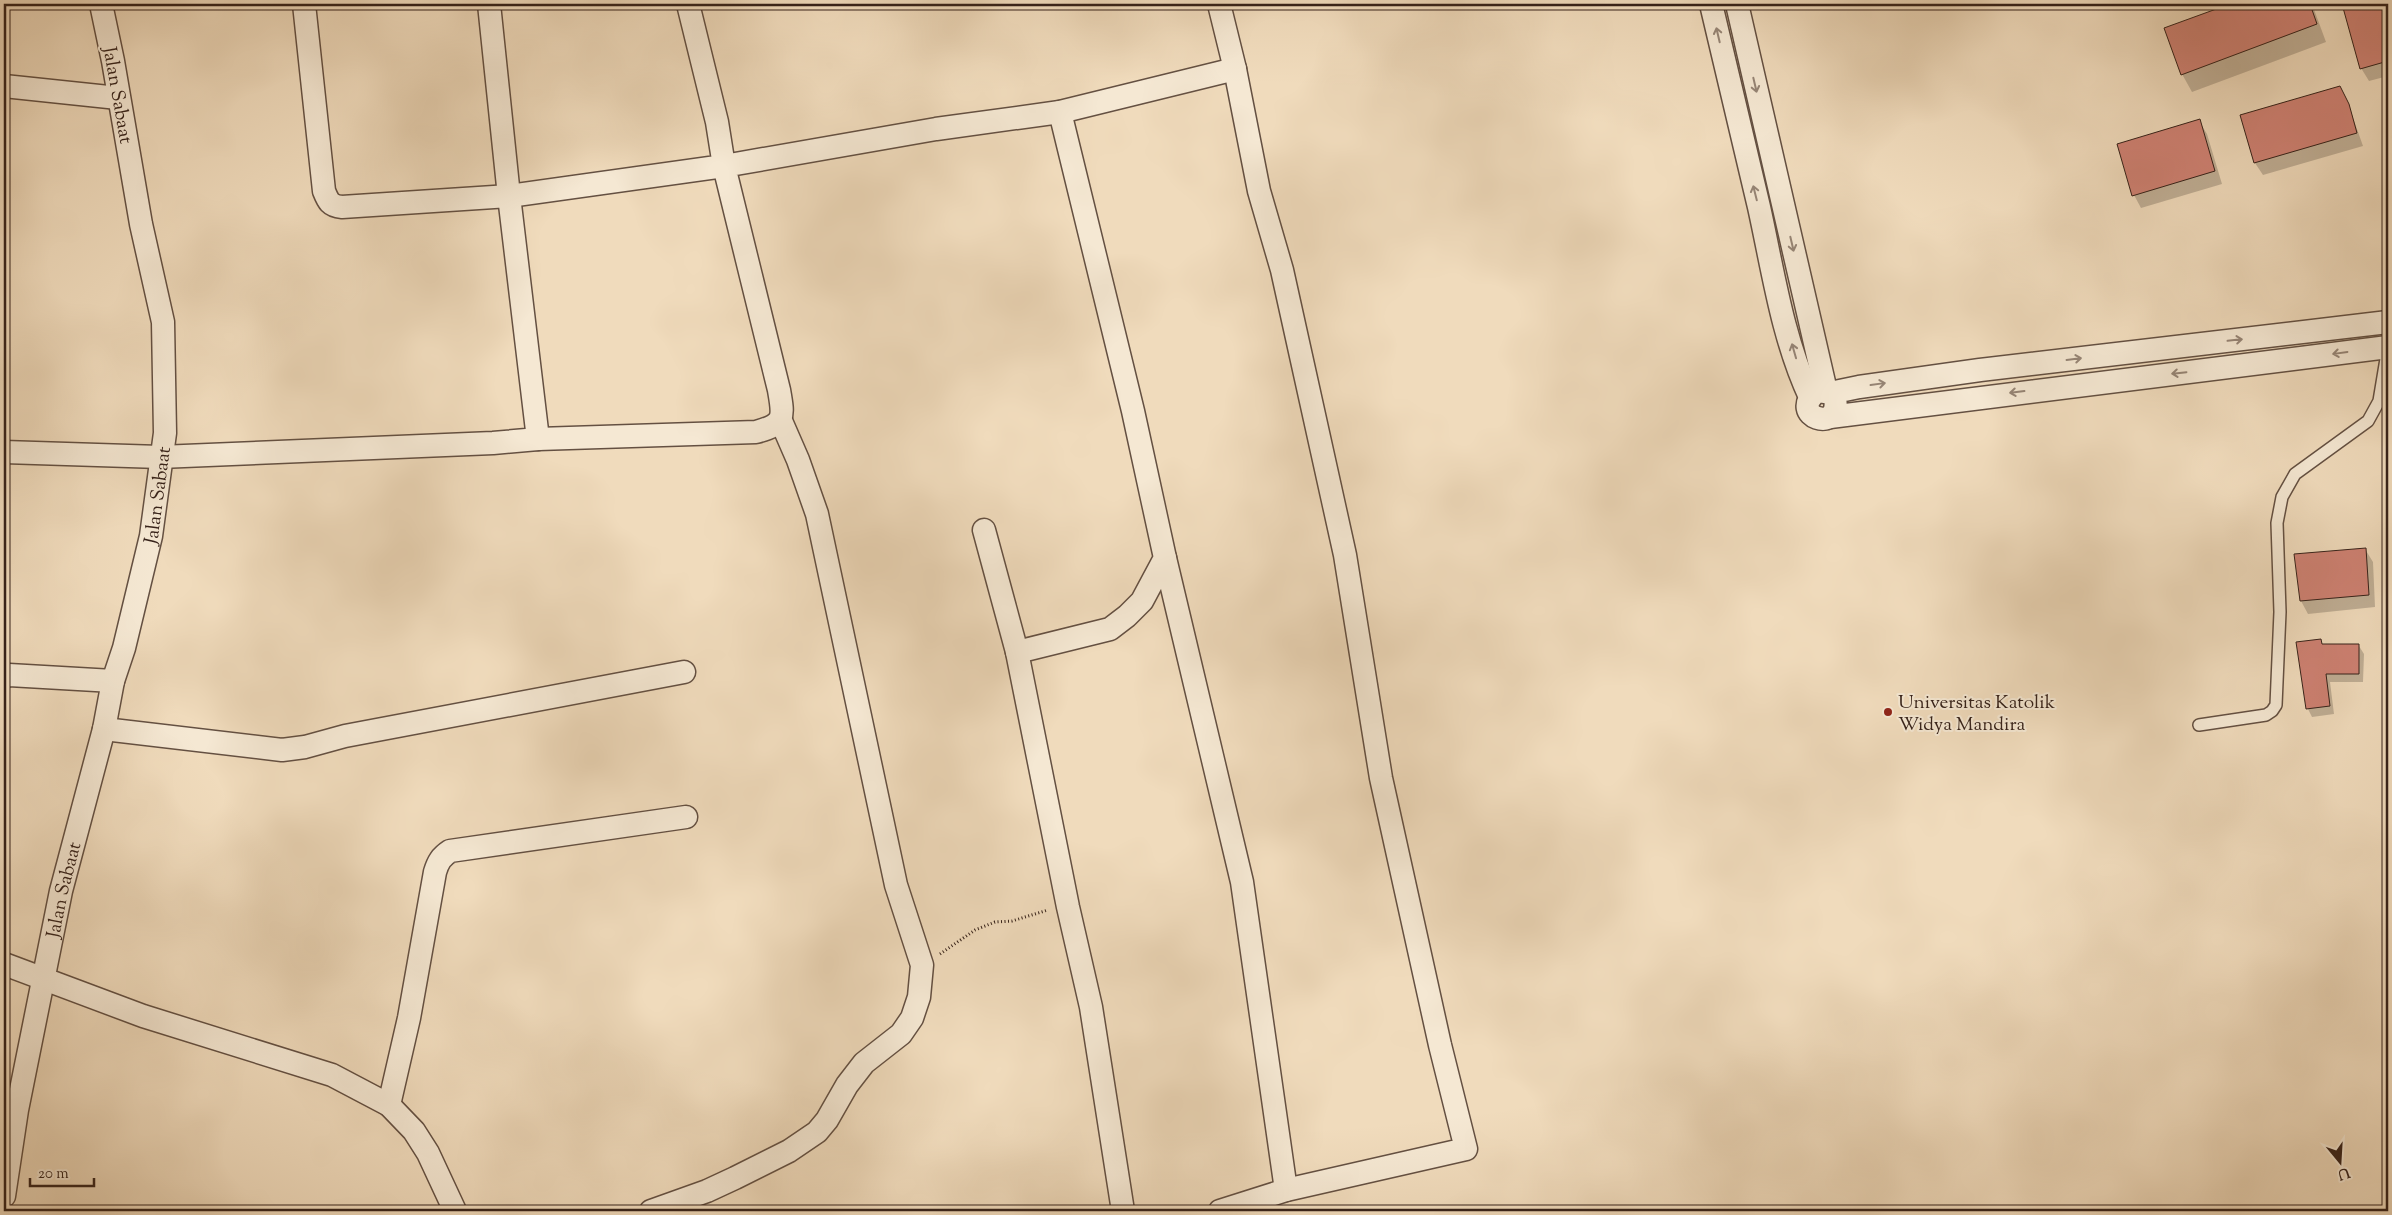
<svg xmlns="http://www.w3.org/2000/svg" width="2392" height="1215" viewBox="0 0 2392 1215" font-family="'Sorts Mill Goudy',serif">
	<rect width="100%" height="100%" fill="#f0dbbc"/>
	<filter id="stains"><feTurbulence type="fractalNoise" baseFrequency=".004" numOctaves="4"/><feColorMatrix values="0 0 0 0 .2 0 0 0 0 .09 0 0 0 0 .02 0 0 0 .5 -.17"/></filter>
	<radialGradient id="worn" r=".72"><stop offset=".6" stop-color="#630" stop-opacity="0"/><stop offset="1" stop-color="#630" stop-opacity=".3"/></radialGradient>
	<path fill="#0003" d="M2233 4H2312L2326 42 2192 92 2182 74 2166 29Z
		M2343 4H2388V76L2369 81 2361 68Z
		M2347 101 2363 146 2263 175 2255 163Z
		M2199 121 2207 134 2222 184 2141 208 2134 195Z
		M2365 549 2373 562 2375 607 2308 614 2301 601Z
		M2320 640 2323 646H2359L2364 654 2363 682H2330L2334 714 2312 717 2308 709 2298 643Z"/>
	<path fill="#cf8274" stroke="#36221a" d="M2230 4H2310L2317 24 2181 75 2164 28Z
		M2342 4H2388V61L2360 69Z
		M2340 86 2349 104 2357 133 2254 163 2240 115Z
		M2200 119 2215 171 2132 196 2117 144Z
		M2366 548 2369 595 2300 601 2294 554Z
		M2321 639 2322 644H2359V674H2326L2330 706 2306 709 2296 642Z"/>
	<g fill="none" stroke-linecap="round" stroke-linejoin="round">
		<g stroke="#645042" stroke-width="14">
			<path id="lane" d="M2199 725 2266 715 2272 711 2276 705 2280 612 2277 523 2282 497 2295 474 2368 421 2379 401 2388 347"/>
		</g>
		<g stroke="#645042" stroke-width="25">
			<g id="street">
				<path d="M304 4 324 191C328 201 330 206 342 207L509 196 724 166 717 122 688 4"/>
				<path d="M1219 4 1235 69 1259 191 1282 270 1345 555 1381 778 1440 1045 1466 1149 1286 1190 1220 1211"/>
				<path d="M1711 4C1727 71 1743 139 1759 207 1773 270 1782 337 1810 397"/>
				<path d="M1737 4 1826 391"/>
				<path d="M4 86 118 98"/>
				<path d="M1060 112 1133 411 1165 558 1142 601 1127 616 1110 629 1017 652 1068 907 1091 1007 1123 1211"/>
				<path d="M1830 393 1835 398C1842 435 1786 416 1817 391L1830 393 1859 387 1980 370 2388 322"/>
				<path d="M1830 417 2388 347"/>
				<path d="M538 439 756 432C785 424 784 418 779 390L724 166 936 129 1060 112 1235 69"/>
				<path d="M4 452 160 457 493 443 538 439 509 196 489 4"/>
				<path d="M984 530 1017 652"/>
				<path d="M1165 558 1242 882 1286 1190"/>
				<path d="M4 677 9 675 113 681"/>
				<path d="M104 729 282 750 305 747 345 736 684 672"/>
				<path d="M4 964 143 1016 332 1075 389 1105 414 1131 428 1153 455 1211"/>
				<path d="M389 1105 409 1018 435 872C438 862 441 857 450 851L686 817"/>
				<path id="s1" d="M4 1196 17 1110 61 891 104 729 113 681 124 648 151 536 165 433 163 322 141 224 113 61 101 4"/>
				<path d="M651 1211 707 1191 735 1178 789 1151 817 1132 827 1120 847 1085 864 1063 901 1034 912 1018 919 997 922 965 896 885 817 514 798 460 781 421"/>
			</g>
		</g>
		<path stroke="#36221a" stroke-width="3" stroke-dasharray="1 2.5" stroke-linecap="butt" d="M940 954 975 930 995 922 1012 921 1048 910"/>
		<use href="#lane" stroke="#f5e8d3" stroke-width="11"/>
		<use href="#street" stroke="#f5e8d3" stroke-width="22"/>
	</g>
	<defs><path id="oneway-shaft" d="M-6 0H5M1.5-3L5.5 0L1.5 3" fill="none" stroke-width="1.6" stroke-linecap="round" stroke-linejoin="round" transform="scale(1.25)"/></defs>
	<g stroke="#968576">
		<use href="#oneway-shaft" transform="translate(1718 35) rotate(-103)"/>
		<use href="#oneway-shaft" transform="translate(1755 85) rotate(77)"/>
		<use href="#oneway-shaft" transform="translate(1755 193) rotate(-104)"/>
		<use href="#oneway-shaft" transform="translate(1792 244) rotate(77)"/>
		<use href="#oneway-shaft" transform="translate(2235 340) rotate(-6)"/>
		<use href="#oneway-shaft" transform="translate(1794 351) rotate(-106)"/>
		<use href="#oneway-shaft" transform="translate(2340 353) rotate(172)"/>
		<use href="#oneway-shaft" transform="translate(2074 359) rotate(-7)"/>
		<use href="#oneway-shaft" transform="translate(2179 373) rotate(174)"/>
		<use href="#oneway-shaft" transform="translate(1878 384) rotate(-8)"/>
		<use href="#oneway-shaft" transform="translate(2017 392) rotate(173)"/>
	</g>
	<circle fill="#8f2418" stroke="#f5e8d3" stroke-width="2" cx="1888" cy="712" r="5"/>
	<g text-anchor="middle" stroke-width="4" stroke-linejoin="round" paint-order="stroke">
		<g font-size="19" fill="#36221a" stroke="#f5e8d3">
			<text transform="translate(119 95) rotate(80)" y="7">Jalan Sabaat</text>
			<text dy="7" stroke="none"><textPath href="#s1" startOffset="718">Jalan Sabaat</textPath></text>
			<text dy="7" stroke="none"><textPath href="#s1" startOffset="312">Jalan Sabaat</textPath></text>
		</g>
		<g font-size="19" fill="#36221a" stroke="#f5e8d3" text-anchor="start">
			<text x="1898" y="708">Universitas Katolik<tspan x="1898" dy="22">Widya Mandira</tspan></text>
		</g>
	</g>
	<rect width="2392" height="1215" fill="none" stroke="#f0dbbc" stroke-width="20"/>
	<rect x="5" y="5" width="2382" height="1205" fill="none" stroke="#36221a" stroke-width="2.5"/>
	<rect x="10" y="10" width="2372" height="1195" fill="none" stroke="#36221a"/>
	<g transform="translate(2340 1162) rotate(162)" stroke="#f5e8d3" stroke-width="4" paint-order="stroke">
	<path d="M0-4L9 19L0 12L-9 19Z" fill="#36221a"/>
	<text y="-8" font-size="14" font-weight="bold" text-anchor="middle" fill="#36221a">U</text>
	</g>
	<path d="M30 1178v8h64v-8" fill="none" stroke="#36221a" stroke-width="2.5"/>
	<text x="38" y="1178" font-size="15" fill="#36221a" stroke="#f5e8d3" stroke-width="4" paint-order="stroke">20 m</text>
	<rect width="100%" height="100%" filter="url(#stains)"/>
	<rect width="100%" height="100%" fill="url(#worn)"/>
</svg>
